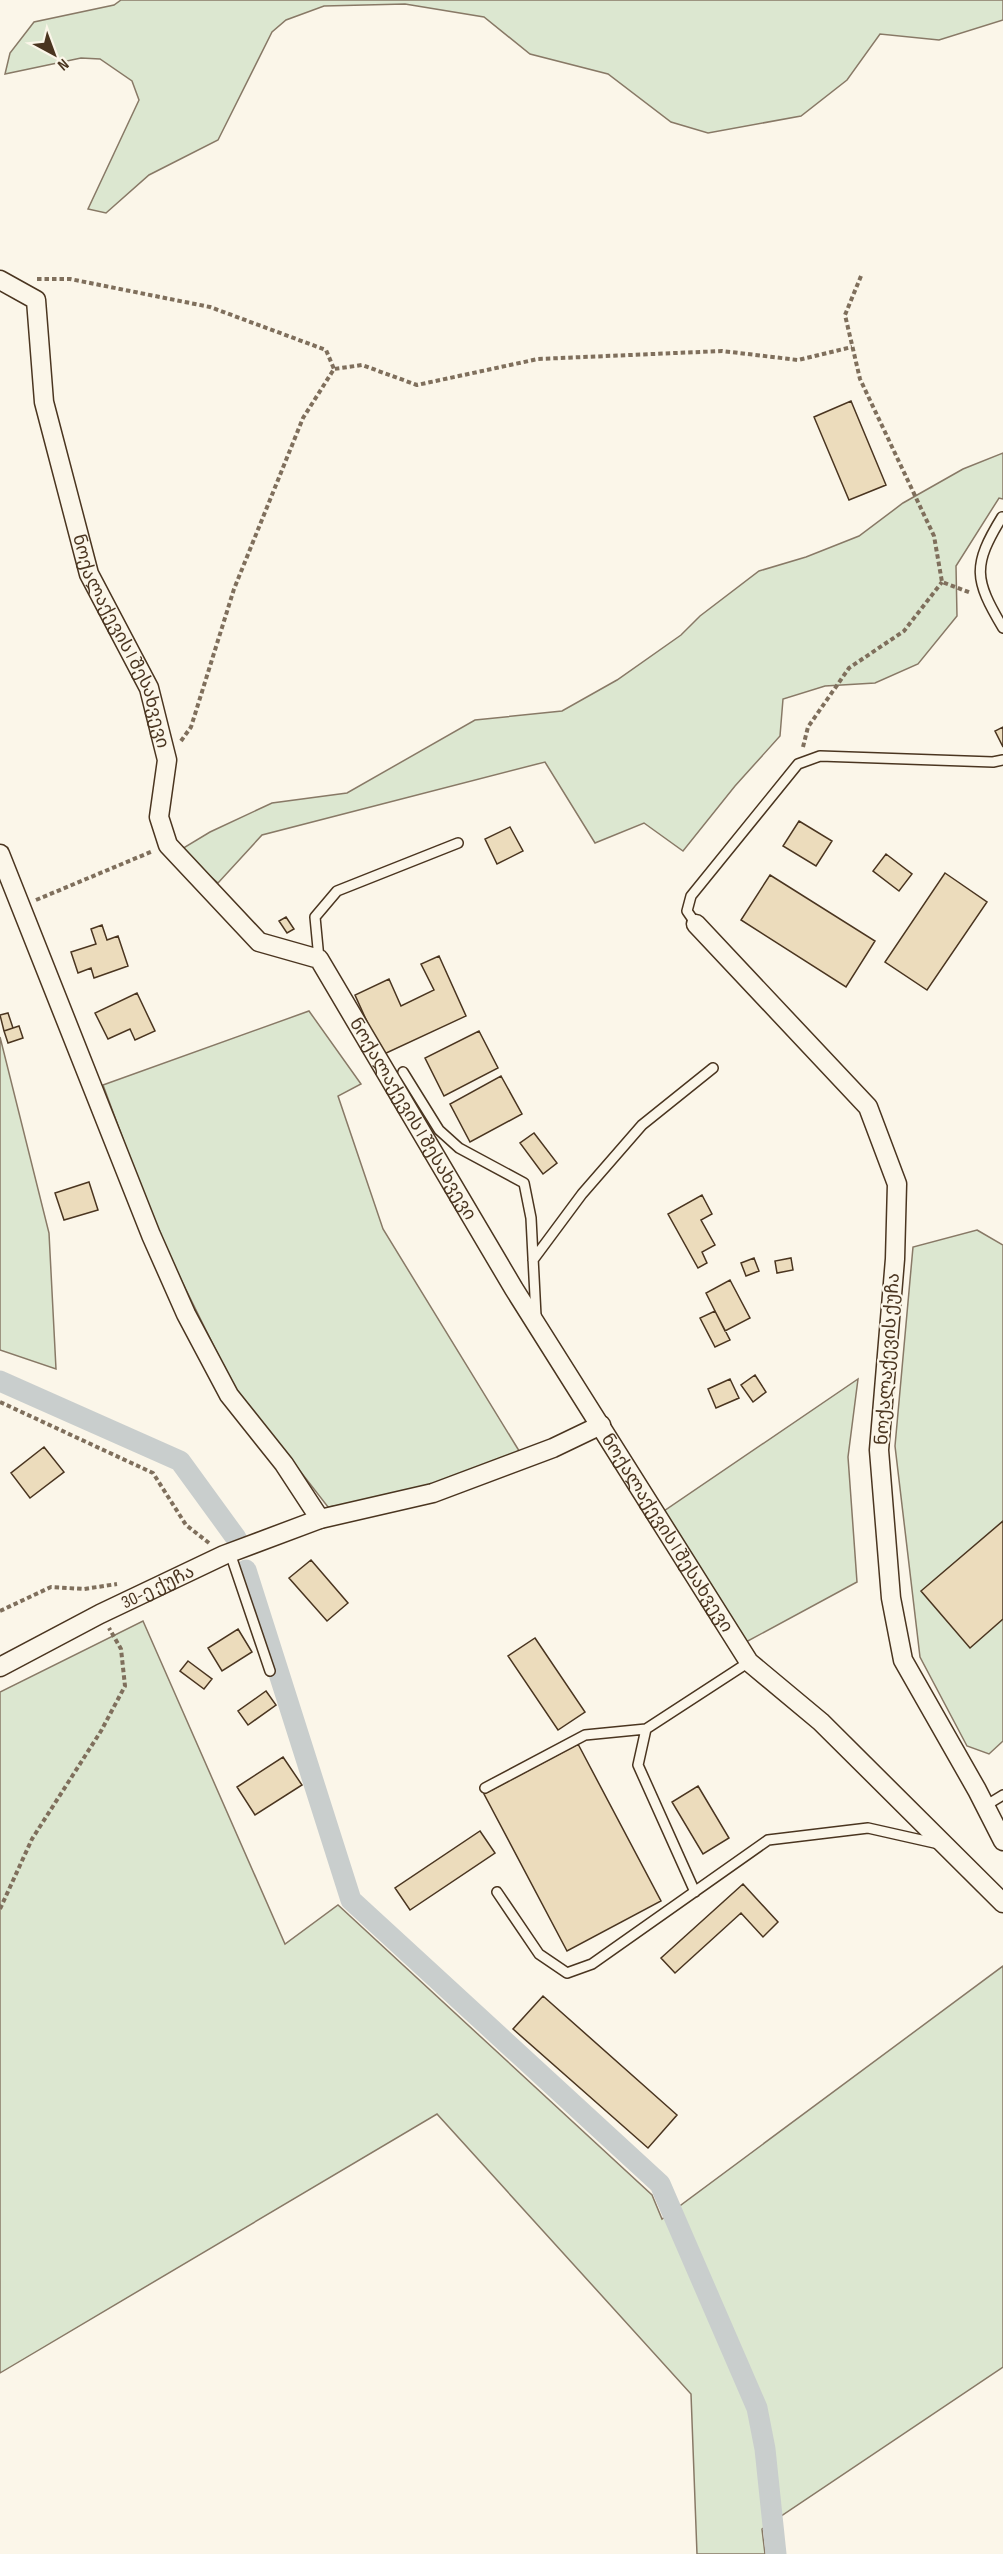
<svg xmlns="http://www.w3.org/2000/svg" width="1003" height="2554" viewBox="0 0 1003 2554" font-family="'Sofia Sans Condensed','Noto Sans Georgian',sans-serif">
	<rect width="100%" height="100%" fill="#fbf6e9"/>
	<path fill="#dce7d0" stroke="#887966" stroke-width="1.5" d="M121 0H1003V20L939 40 880 34 847 80 801 116 708 133 671 122 608 74 530 54 484 17 405 4 324 6 286 20 272 32 218 140 149 175 106 213 88 209 139 100 132 81 100 59 81 58 5 74 10 53 34 22 114 5Z
		M1003 453V499L999 498 956 566 957 616 918 664 875 683 825 686 783 699 780 736 735 786 683 851 644 823 595 843 545 762 262 835 218 883 180 850 210 832 272 803 347 793 475 720 562 711 617 680 681 635 700 616 759 571 806 557 859 536 903 503 963 469Z
		M309 1011 361 1084 338 1096 383 1229 521 1454 427 1493 328 1507 233 1385 157 1231 103 1085Z
		M0 1037 49 1233 56 1369 0 1350Z
		M977 1230 1003 1245V1741L989 1754 967 1746 920 1657 895 1446 913 1247Z
		M858 1379 848 1457 857 1582 746 1642 664 1511Z
		M143 1621 285 1944 338 1905 652 2195 662 2219 1003 1966V2367L762 2529 765 2554H697L691 2394 437 2114 0 2373V1692Z"/>
	<g fill="none" stroke-linecap="round" stroke-linejoin="round">
		<path stroke="#c9cecd" stroke-width="21" d="M0 1381 180 1461 236 1538
			M246 1570 351 1900 660 2184 757 2408 765 2449 776 2554"/>
	</g>
	<path fill="#ecdcbc" stroke="#4a3520" stroke-width="1.5" d="M851 401 886 485 849 500 814 417Z
		M1003 727V747L995 731Z
		M799 821 832 841 816 866 783 846Z
		M510 827 523 851 497 864 485 839Z
		M886 854 912 874 899 891 873 871Z
		M945 873 987 902 927 990 885 962Z
		M770 875 875 941 846 987 741 920Z
		M286 917 294 929 287 933 279 921Z
		M102 925 107 940 118 936 128 966 94 978 91 968 78 973 71 952 96 944 91 929Z
		M439 956 466 1016 382 1055 355 995 389 979 401 1006 434 990 421 964Z
		M137 993 155 1031 135 1040 130 1029 108 1039 95 1013Z
		M8 1013 13 1028 4 1031 0 1015Z
		M19 1026 23 1038 8 1043 4 1031Z
		M479 1031 498 1068 444 1096 425 1058Z
		M501 1076 522 1114 470 1142 450 1104Z
		M534 1133 557 1163 543 1174 520 1143Z
		M89 1182 98 1210 64 1220 55 1193Z
		M702 1195 712 1214 701 1220 715 1245 702 1252 707 1263 698 1268 668 1214Z
		M754 1258 759 1271 746 1276 741 1263Z
		M791 1258 793 1270 777 1273 775 1261Z
		M730 1280 750 1318 725 1331 706 1293Z
		M715 1311 730 1340 715 1347 700 1318Z
		M755 1375 766 1392 753 1402 741 1385Z
		M730 1379 739 1398 716 1408 708 1389Z
		M44 1447 64 1472 30 1498 11 1473Z
		M1003 1521V1619L970 1648 921 1591Z
		M311 1560 348 1603 327 1621 289 1578Z
		M238 1629 252 1652 222 1671 208 1648Z
		M535 1638 585 1712 558 1730 508 1656Z
		M188 1661 212 1679 204 1689 180 1671Z
		M266 1691 276 1705 248 1725 238 1711Z
		M578 1744 661 1901 567 1951 484 1794Z
		M283 1757 302 1785 255 1815 237 1787Z
		M698 1786 729 1838 703 1854 672 1802Z
		M480 1831 495 1853 410 1910 395 1888Z
		M743 1884 778 1922 763 1937 741 1913 675 1973 661 1958Z
		M543 1996 677 2115 648 2148 513 2029Z"/>
	<g fill="none" stroke-linecap="round" stroke-linejoin="round">
		<g stroke="#4a3520" stroke-width="12">
			<path id="lane" d="M1002 517C972 566 974 579 1003 628
				M696 924 687 911 691 896 798 764 820 756 993 762 1003 760
				M319 959 315 917 337 891 458 843
				M403 1072 439 1130 459 1148 524 1183 531 1218 536 1316
				M533 1260 582 1194 642 1125 713 1068
				M230 1553 270 1671
				M485 1788 585 1735 646 1729
				M985 1806 1003 1795
				M497 1892 539 1954 567 1973 592 1964 768 1840 868 1828 939 1844
				M695 1892 638 1765 646 1729 749 1662"/>
		</g>
		<g stroke="#4a3520" stroke-width="21">
			<g id="street">
				<path id="s1" d="M0 280 36 300 44 402 89 574 149 688 167 760 159 817 168 845 259 942 319 959 514 1289 749 1662 821 1722 1003 1903"/>
				<path d="M0 854 151 1235 186 1314 229 1395 284 1464 320 1519"/>
				<path d="M696 924 868 1107 897 1184 895 1259 879 1450 891 1598 903 1660 977 1790 1003 1841"/>
				<path id="s2" d="M0 1667 100 1614 224 1555 320 1519 433 1493 553 1448 601 1425"/>
			</g>
		</g>
		<path stroke="#7f6f5c" stroke-width="4" stroke-dasharray="4.5 3" stroke-linecap="butt" d="M861 276 845 315 860 379 934 536 942 582 971 593
			M37 279H70L210 307 326 350 334 369
			M181 741 191 727 234 589 303 418 334 369 362 365 417 385 538 359 722 351 798 360 852 347
			M803 747 808 727 849 668 904 631 942 582
			M36 900 153 851
			M0 1402 153 1473 186 1525 209 1543
			M0 1611 51 1587 84 1589 117 1584
			M0 1909 32 1839 101 1731 125 1686 121 1649 109 1628"/>
		<use href="#lane" stroke="#fbf6e9" stroke-width="9"/>
		<use href="#street" stroke="#fbf6e9" stroke-width="18"/>
	</g>
	<g text-anchor="middle" stroke-width="4.5" stroke-linejoin="round" paint-order="stroke">
		<g font-size="18" fill="#4a3520" stroke="#fbf6e9">
			<text dy="6" stroke="none"><textPath href="#s1" startOffset="396">ნოქალაქევის I შესახვევი</textPath></text>
			<text dy="6" stroke="none"><textPath href="#s1" startOffset="992">ნოქალაქევის I შესახვევი</textPath></text>
			<text transform="translate(887 1359) rotate(-86)" y="6">ნოქალაქევის ქუჩა</text>
			<text dy="6" stroke="none"><textPath href="#s1" startOffset="1478">ნოქალაქევის I შესახვევი</textPath></text>
			<text dy="6" stroke="none"><textPath href="#s2" startOffset="177">30-ე ქუჩა</textPath></text>
		</g>
	</g>
	<g transform="translate(54 54) rotate(139)" stroke="#fbf6e9" stroke-width="4.5" paint-order="stroke">
	<path d="M0-4.5L10 22L0 15L-10 22Z" fill="#4a3520"/>
	<text y="-9" font-size="16" font-weight="bold" text-anchor="middle" fill="#4a3520">N</text>
	</g>
</svg>
